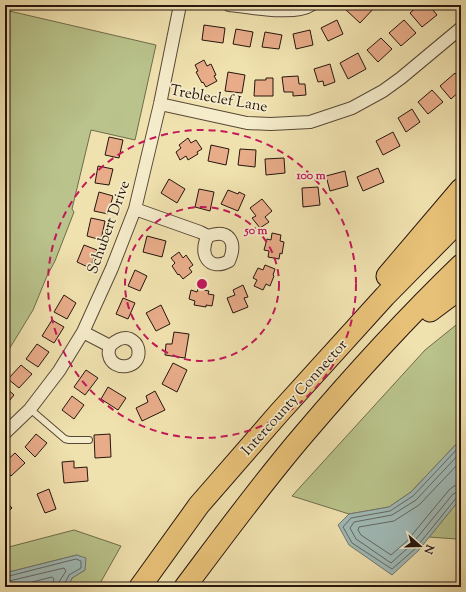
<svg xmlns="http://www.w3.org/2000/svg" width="466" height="592" viewBox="0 0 466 592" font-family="'Sorts Mill Goudy',serif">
	<rect width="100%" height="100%" fill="#f0e2af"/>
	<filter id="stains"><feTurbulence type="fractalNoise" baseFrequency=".005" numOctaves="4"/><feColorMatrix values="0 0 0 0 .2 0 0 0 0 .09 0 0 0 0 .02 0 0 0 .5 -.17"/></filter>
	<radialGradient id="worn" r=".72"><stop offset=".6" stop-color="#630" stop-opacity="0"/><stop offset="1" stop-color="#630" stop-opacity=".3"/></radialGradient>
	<path fill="#b9c38b" stroke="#706c4c" d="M5 10 156 45 135 140 91 130 72 209 74 212 55 261 47 276 33 310 5 356Z
		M461 321V439L411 492 389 507 349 514 292 496 425 350Z
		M461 498V537L457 539 429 537Z
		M74 530 121 546 98 587H52L69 585 72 578 85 570 77 555 5 573V548Z"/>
	<path fill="#a0bab7" stroke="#6f7873" d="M461 439V498L418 551 392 575 349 545 338 525 349 514 389 507 411 492Z
		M77 555 86 558 85 570 72 578 69 585 52 587H5V573Z"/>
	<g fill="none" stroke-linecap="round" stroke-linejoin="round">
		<path stroke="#636862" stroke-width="1" d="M461 445 413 496 390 511 351 518 343 527 352 543 392 569 415 549 453 502 457 497 461 496
			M461 452 416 500 392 515 354 522 350 528 356 539 391 563 411 545 453 494 461 491
			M461 461 419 505 394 521 359 527 358 530 361 535 391 555 407 541 449 490 454 486 461 485
			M5 577 76 559 81 561V568L69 575 63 587
			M5 582 64 568 66 571 59 582 58 587
			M12 587 52 577 54 579 52 587"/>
	</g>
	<path fill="#e8ac89" stroke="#26150e" d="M349 5H375L376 6 360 23 345 9Z
		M419 5H429L437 15 422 27 410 13Z
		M337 20 343 34 328 41 321 28Z
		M404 20 416 33 401 46 389 33Z
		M204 25 225 28 223 43 202 40Z
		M236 29 253 32 250 47 233 44Z
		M310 30 313 45 296 49 293 34Z
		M265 32 282 35 279 49 262 47Z
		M381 38 392 49 378 62 367 50Z
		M358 53 366 69 348 79 340 63Z
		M204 60 207 66 211 64 216 75 214 76 217 81 206 87 203 82 202 83 196 72 198 71 195 65Z
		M330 64 335 82 324 86 323 81 318 82 314 69Z
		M228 72 245 75 242 93 225 91Z
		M455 73 461 80V90L451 99 440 86Z
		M298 76 299 84H305L306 95 293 96V92H284L282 77Z
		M266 78H273V96H254L255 80H266Z
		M432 90 443 102 428 114 418 102Z
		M412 109 420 122 406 132 398 118Z
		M393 132 400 146 383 155 376 141Z
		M109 137 123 140 119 158 105 155Z
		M188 138 191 143 196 140 202 149 197 152 198 154 188 160 186 156 180 160 176 152 181 148 179 145Z
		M211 145 229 149 226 165 208 161Z
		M240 149 256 150 255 167 238 165Z
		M284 158 285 173 266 175 265 159Z
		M98 166 113 169 109 185 95 183Z
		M378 168 384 182 363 191 357 177Z
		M345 171 348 186 330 191 326 176Z
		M169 179 185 189 177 203 161 193Z
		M318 187 320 205 303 207 302 188Z
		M199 189 214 192 210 211 195 207Z
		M228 190 238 194 239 192 245 195 238 211 221 204Z
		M99 192 113 196 108 214 94 211Z
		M262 199 272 211 265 217 269 222 260 228 252 218 256 216 250 208Z
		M91 218 105 221 101 240 87 236Z
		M272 233 281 235 280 241 284 242 282 254 280 253 279 259 268 257 269 251 264 250 267 239 271 240Z
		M147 236 166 241 162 257 143 252Z
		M84 245 97 250 90 268 77 262Z
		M179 252 183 258 186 255 193 265 189 268 192 272 183 279 179 274 178 275 172 266 175 263 171 258Z
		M265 265 275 269 273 275 274 276 270 286 266 284 263 290 254 286 257 280 253 278 258 268 263 270Z
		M135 270 147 276 140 291 128 286Z
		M243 285 248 297 244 298 248 307 233 313 227 298 235 295 233 290Z
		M198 289 209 291 208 294 214 295 212 306 206 305V307L194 305 195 301 189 299 191 290 197 292Z
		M64 295 76 303 67 319 54 312Z
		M123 298 135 303 128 319 116 314Z
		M161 305 170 324 156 331 146 313Z
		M52 320 64 327 54 343 42 336Z
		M174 332 189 334 185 358 165 355 166 344H172Z
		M37 344 49 352 38 367 26 359Z
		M173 363 187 370 177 392 162 384Z
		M21 365 32 374 19 388 8 379Z
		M86 370 98 378 85 395 74 387Z
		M5 387 14 395 5 406Z
		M108 387 126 398 118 410 101 399Z
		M155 391 165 410 142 421 136 408 148 402 146 396Z
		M72 396 84 405 74 419 62 410Z
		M36 434 47 443 35 457 25 447Z
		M110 434 111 457 95 458 94 435Z
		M15 453 25 463 11 476 5 469V462Z
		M74 461V468L87 467 88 481 64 483 62 462Z
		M49 489 56 509 45 513 37 494Z
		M5 500 12 508 5 514Z"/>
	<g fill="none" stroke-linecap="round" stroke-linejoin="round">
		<g stroke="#584836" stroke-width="8">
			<path id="lane" d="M30 409 65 439 69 440H89"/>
		</g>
		<g stroke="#584836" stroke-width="14">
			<path id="street" d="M229 5C249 7 295 16 311 5
				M160 104 247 123 271 124 310 122 352 108 383 91 401 78 461 28
				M135 209 200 232 208 236C198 254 209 272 229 261 237 243 230 228 208 236
				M83 332 110 346C109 349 108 353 109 355 112 372 143 370 138 348 137 344 134 341 130 339 123 336 115 341 110 346
				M5 433 30 409 59 371 83 332 112 268 135 209 160 104 180 5"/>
		</g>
		<g stroke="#26150e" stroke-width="23">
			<path id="highway" d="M387 276 461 189
				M430 311 461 288
				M140 587 199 505 279 413 385 296 461 219
				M185 587C224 535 262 483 304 434 354 375 406 318 461 265"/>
		</g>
		<use href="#lane" stroke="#f5eccb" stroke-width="6"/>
		<use href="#street" stroke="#f5eccb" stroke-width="12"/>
		<use href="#highway" stroke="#e8c178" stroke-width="21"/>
	</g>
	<g fill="none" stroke="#c2185b" stroke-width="2" stroke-dasharray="7 5">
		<circle cx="202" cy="284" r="77"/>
		<circle cx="202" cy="284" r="154"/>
	</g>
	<g text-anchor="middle" stroke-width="3.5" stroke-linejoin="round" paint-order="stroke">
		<g font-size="15" fill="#26150e" stroke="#f5eccb">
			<text transform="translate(219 98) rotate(10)" y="5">Trebleclef Lane</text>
			<text transform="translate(108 227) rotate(-70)" y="5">Schubert Drive</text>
			<text transform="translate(294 397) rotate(-48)" y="5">Intercounty Connector</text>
		</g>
	</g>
	<circle cx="202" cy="284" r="6" fill="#c2185b" stroke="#f5eccb" stroke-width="2"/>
	<g font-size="12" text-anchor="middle" font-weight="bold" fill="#c2185b" stroke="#f5eccb" stroke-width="3.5" stroke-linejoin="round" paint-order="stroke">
		<text x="311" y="179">100 m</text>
		<text x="256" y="234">50 m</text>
	</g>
	<rect width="466" height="592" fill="none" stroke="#f0e2af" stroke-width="20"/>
	<rect x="6" y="6" width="454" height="580" fill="none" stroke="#26150e" stroke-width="2"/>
	<rect x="10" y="10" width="446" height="572" fill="none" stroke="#26150e"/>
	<g transform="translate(420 546) rotate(110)" stroke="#f5eccb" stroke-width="3" paint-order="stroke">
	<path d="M0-3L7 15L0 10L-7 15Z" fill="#26150e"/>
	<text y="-6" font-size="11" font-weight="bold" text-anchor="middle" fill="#26150e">N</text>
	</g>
	<rect width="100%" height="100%" filter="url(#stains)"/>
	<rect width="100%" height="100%" fill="url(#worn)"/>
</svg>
